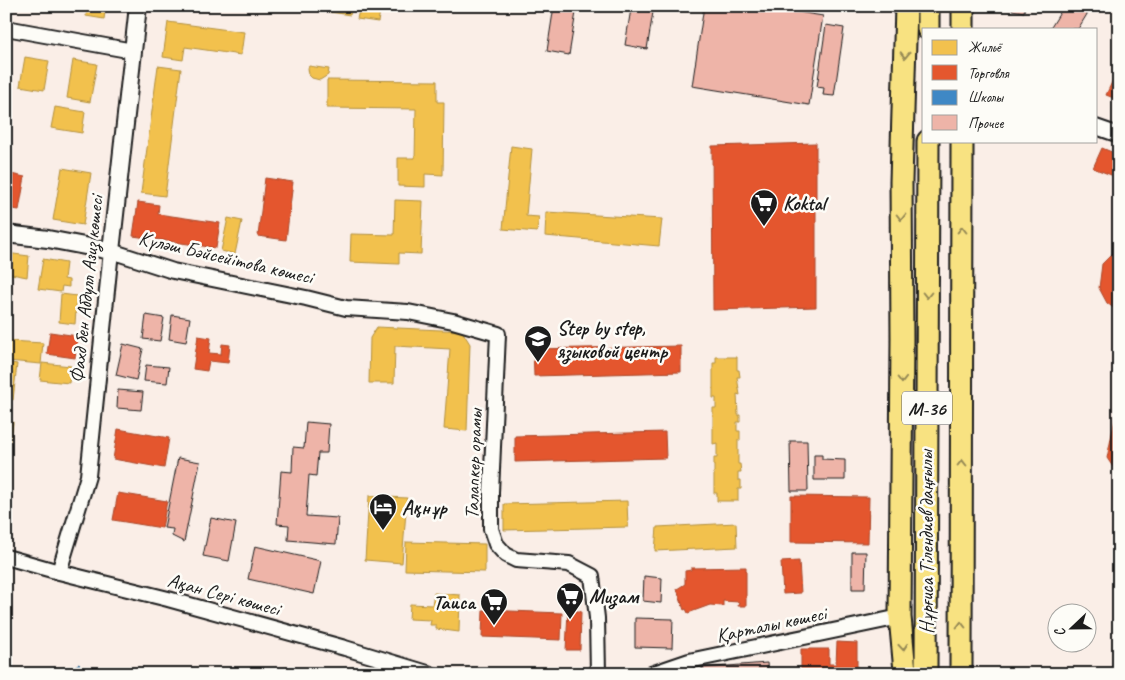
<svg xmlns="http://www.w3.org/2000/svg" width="1125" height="680" viewBox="0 0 1125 680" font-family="Caveat,sans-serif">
	<rect width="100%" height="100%" fill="#faeee7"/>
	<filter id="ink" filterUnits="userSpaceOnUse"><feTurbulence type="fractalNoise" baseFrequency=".02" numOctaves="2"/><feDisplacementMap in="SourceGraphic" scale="10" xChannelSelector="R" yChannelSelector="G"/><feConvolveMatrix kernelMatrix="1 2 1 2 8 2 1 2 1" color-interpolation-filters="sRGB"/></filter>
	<g filter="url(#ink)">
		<path fill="#f2c14e" stroke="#b2903f" d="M87 6H106L104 19 86 16Z
			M325 6H352L350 15 324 11Z
			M360 6H381L378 22 357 19Z
			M168 22 244 32 241 55 185 47 183 60 163 57Z
			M25 57 49 61 44 90 20 86Z
			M73 60 97 64 90 102 67 98Z
			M158 66 181 69 165 196 141 193Z
			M309 66 329 69 328 75 320 80 312 78 309 75 308 68Z
			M327 80 437 81V102H444L443 175 425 174V187L398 186V158H415L416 109 327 108Z
			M55 107 85 112 82 133 51 128Z
			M511 146 532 149 526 216 539 217 537 232 503 229Z
			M62 168 91 173 83 225 53 220Z
			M395 200 423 201 421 254 399 253V264L350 262 351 234 394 235Z
			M546 212 662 219 659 246 545 236Z
			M228 218 242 221 235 254 221 251Z
			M6 253 29 256 27 277 6 273Z
			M43 259 66 263 64 279 69 280V287L62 286 61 292 38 289Z
			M61 294 77 296 75 324 59 322Z
			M377 327 462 331 470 344 467 431 444 429 450 349 395 346 394 383H369L370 338Z
			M9 341 43 343 41 364 8 361Z
			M716 357H737V370H739L740 377H737L740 395 737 394 738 415H740V422H737V431H740V440H738V464H740L741 472H738V480H741V489H738V501H717V493H714V458H717V443L713 444V408H716V398H713V363H716Z
			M6 362 17 364 13 400 6 399Z
			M42 363 71 366 69 383 40 380Z
			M6 421 13 422 10 445H6Z
			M369 496 407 498 402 563 365 560Z
			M627 501 628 527 504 530V504Z
			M736 523 737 547 655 551 657 527Z
			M406 542 485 544V572L405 570Z
			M434 593 460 595 459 632 436 629V625H430L431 620 409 619 410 604 432 605Z"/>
		<path fill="#e4572e" stroke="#a84529" d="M1119 67V100L1106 95Z
			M816 143V307L713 310 712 146Z
			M1102 148 1119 155V178L1093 168Z
			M6 173 25 177 19 210 6 208Z
			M265 178 293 182 286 240 258 236Z
			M138 202 159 205 158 214 220 223 216 248 133 236Z
			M1119 251V312L1107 303 1099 288 1102 264 1113 253Z
			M50 332 78 336 75 358 47 354Z
			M198 336 211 338 209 353 221 354 222 344 230 345 228 363 209 361 207 371 193 369Z
			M681 346V372L534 376 533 349Z
			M1119 399V472L1115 470 1107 458Z
			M118 429 169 438 164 468 113 459Z
			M665 432 666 458 515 462V436Z
			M118 493 167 501 162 528 113 520Z
			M791 496 869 497 868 543 791 542Z
			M799 561 801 593 783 594 781 562Z
			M746 567V606H738L739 602 723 601V606L710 605 688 613 686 609 684 610 677 589 685 584V571L691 570V568Z
			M483 610 562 613 561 640 482 637Z
			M568 611H581L580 650H566Z
			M837 642 857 643V674H801V649H829V664H836Z"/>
		<path fill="#3f88c5" stroke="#346892" d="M79 664 85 674H58Z"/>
		<path fill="#eeb4a8" stroke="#1c1c1c" d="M554 6H577L569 55 547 51Z
			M704 6H760L823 16 809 105 692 86Z
			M1012 6H1025L1024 12 1012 10Z
			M1064 6H1092L1078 29H1050Z
			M631 9 653 12 647 49 625 45Z
			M826 25 844 28 834 96 823 95 824 88 817 87Z
			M146 315 164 318 160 341 143 339Z
			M172 315 190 318 186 342 169 339Z
			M123 344 143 349 136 380 116 375Z
			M146 365 169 367 167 383 144 381Z
			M118 390 143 392 141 410 117 408Z
			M306 422 329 424 327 453H318L316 476 309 475 306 516 338 518 336 544 288 540 289 525 277 524 281 471 292 472 293 447 304 448Z
			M790 441H807L808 491H791Z
			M814 455H822V459L845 460V480H814Z
			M178 458 200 462 184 542 172 536 173 529 164 528Z
			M211 518 236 523 229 561 203 556Z
			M255 546 321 561 314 594 248 579Z
			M852 552H866L865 589H852Z
			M644 576 662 578 661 603 643 601Z
			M635 618 673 619 672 648 635 647Z
			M767 663 768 674H702V668Z"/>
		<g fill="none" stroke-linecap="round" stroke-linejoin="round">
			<g stroke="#1c1c1c" stroke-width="18">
				<path id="minor" d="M6 28 133 51
					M1096 127 1119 135
					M6 557 59 572 168 599 345 648 431 674
					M59 572 88 476 111 251 173 271 306 298 346 308 408 312 453 321 498 334 491 492V529L496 544 506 555 516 560 569 564 592 576 597 618 598 674
					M651 674 689 661 900 617"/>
			</g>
			<g stroke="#1c1c1c" stroke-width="20">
				<path id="tertiary" d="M6 234 48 239 111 251 138 6"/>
			</g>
			<g stroke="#1c1c1c" stroke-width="25">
				<path id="primary" d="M906 6 901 181 902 337 900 617 905 671 907 674
					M928 29V6
					M963 29V6
					M926 674 928 141
					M961 674 962 141"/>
			</g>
			<use href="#minor" stroke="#fdfcf7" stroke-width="14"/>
			<use href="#tertiary" stroke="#fdfcf7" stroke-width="16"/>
			<use href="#primary" stroke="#f8e281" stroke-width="21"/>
		</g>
		<defs><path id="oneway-chevron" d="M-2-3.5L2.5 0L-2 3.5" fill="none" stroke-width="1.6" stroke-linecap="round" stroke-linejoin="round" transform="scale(1.25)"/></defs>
		<g stroke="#958954">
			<use href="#oneway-chevron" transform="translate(905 55) rotate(92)"/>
			<use href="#oneway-chevron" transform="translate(901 217) rotate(90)"/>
			<use href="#oneway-chevron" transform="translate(962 230) rotate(-90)"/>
			<use href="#oneway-chevron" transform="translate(927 295) rotate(90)"/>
			<use href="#oneway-chevron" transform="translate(902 380) rotate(90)"/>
			<use href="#oneway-chevron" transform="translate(962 463) rotate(-90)"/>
			<use href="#oneway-chevron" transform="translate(961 625) rotate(-90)"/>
			<use href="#oneway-chevron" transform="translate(903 647) rotate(85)"/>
		</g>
	</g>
	<defs>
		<g id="supermarket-pin" transform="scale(1.4375)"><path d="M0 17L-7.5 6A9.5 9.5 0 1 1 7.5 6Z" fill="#1c1c1c" stroke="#fdfcf7"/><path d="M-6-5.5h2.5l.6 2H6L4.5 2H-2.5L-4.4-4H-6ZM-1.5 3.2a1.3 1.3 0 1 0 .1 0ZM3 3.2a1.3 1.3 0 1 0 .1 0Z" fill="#fff"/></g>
		<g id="school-pin" transform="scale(1.4375)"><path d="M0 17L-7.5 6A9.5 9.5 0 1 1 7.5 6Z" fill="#1c1c1c" stroke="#fdfcf7"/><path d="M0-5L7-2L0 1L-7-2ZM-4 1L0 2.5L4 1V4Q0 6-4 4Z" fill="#fff"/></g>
		<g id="hotel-pin" transform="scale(1.4375)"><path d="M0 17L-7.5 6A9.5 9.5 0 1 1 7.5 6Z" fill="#1c1c1c" stroke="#fdfcf7"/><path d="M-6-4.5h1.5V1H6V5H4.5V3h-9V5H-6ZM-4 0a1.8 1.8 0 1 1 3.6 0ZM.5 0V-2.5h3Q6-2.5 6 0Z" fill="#fff"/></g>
	</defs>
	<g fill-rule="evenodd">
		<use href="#supermarket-pin" x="764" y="203"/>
		<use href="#school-pin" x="538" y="339"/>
		<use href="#hotel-pin" x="383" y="507"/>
		<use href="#supermarket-pin" x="570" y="596"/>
		<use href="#supermarket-pin" x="494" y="602"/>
	</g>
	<g text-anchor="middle" stroke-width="5" stroke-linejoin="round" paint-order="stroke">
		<rect fill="#fdfcf7" stroke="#605f5e" stroke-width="1" x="902" y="391.5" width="50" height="33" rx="4"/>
		<g font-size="19" font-weight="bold" fill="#1c1c1c">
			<text x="927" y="415">M-36</text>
		</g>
		<g font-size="20" font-weight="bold" fill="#1c1c1c" stroke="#fdfcf7" text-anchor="start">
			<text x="783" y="210">Koktal</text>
			<text x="557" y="335">Step by step,<tspan x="557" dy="23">языковой центр</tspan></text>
			<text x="402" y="514">Ақнұр</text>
			<text x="589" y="603">Мизам</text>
			<text x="475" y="609" text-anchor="end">Таиса</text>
		</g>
		<g font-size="20" fill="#1c1c1c" stroke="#fdfcf7">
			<text transform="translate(226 257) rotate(13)" y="7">Күләш Бәйсейітова көшесі</text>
			<text transform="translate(86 289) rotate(-84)" y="7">Фахд бен Абдулл Азиз көшесі</text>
			<text transform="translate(473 464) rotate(-88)" y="7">Талапкер орамы</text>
			<text transform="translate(926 542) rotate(-90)" y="7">Нұрғиса Тілендиев даңғылы</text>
			<text transform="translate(224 594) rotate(15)" y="7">Ақан Сері көшесі</text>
			<text transform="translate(771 624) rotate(-12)" y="7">Қарталы көшесі</text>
		</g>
	</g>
	<rect width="1125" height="680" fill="none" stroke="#fdfcf7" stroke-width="25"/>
	<rect x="12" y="12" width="1100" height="655" fill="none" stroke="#1c1c1c" stroke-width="2" filter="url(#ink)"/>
	<rect x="922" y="28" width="175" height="115" fill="#fdfcf7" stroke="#a3a29f"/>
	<rect x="932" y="40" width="25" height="15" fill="#f2c14e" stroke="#a3a29f"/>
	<text x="968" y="52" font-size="15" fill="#1c1c1c">Жильё</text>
	<rect x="932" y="65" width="25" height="15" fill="#e4572e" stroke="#a3a29f"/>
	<text x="968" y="78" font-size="15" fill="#1c1c1c">Торговля</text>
	<rect x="932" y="90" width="25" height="15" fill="#3f88c5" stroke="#a3a29f"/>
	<text x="968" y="102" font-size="15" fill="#1c1c1c">Школы</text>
	<rect x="932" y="115" width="25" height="15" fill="#eeb4a8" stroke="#a3a29f"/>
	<text x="968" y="128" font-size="15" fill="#1c1c1c">Прочее</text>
	<g transform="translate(1072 628) rotate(248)"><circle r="24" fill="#fdfcf7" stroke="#a3a29f"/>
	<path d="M0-4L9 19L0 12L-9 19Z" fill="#1c1c1c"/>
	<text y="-8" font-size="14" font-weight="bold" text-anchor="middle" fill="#1c1c1c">С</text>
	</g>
</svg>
